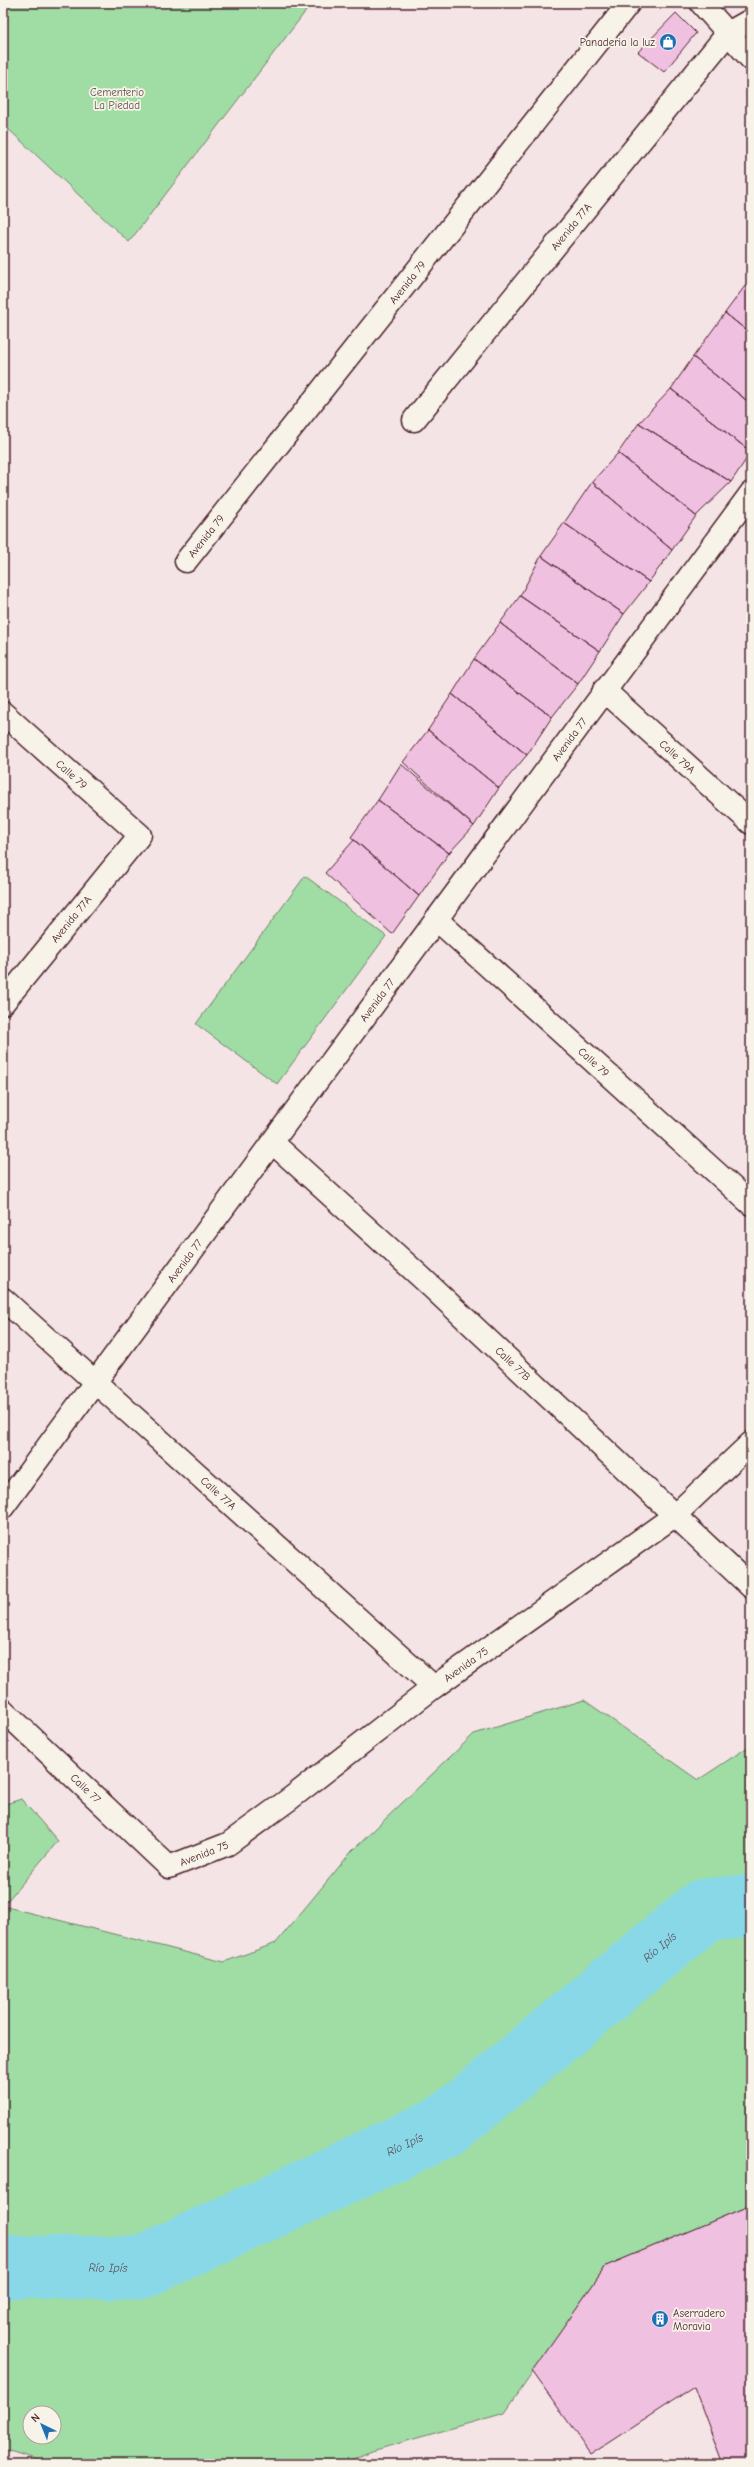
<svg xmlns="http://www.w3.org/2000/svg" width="754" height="2467" viewBox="0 0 754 2467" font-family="'Comic Neue',sans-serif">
	<rect width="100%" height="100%" fill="#f5e4e6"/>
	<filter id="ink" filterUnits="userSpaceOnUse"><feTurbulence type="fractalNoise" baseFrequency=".025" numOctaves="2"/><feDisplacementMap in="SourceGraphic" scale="8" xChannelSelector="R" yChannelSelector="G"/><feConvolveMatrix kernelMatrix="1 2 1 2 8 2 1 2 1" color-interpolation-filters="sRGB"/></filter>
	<g filter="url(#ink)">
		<path fill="#9fdda5" stroke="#747e68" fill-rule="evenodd" d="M3 3H312L129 242 3 124Z
			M305 876 386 936 277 1084 196 1024Z
			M584 1700 698 1780 751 1745V2205L606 2266 505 2413 372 2451 341 2464H51L3 2449V1906L224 1962 276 1943 352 1851 474 1734ZM30 2413H54V2437H30Z
			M21 1799 58 1841 3 1906V1805Z"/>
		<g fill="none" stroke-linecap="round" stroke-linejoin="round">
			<path stroke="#89d8e7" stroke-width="63" id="s1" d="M3 2267 140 2268 447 2125 704 1910 751 1906"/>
		</g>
		<path fill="#f0c0e1" stroke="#4a1f2b" d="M676 13 696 33 664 72 638 52Z
			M745 286 751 289V334L725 313Z
			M725 313 751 334V404L693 357Z
			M693 357 751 404V452L671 389Z
			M671 389 751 452 731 482 639 423Z
			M639 423 731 482 696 516 618 453Z
			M618 453 696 516 672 550 592 482Z
			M592 482 672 550 649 582 564 523Z
			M564 523 649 582 624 614 541 556Z
			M541 556 624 614 600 651 520 596Z
			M520 596 600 651 578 684 500 623Z
			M500 623 578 684 552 717 474 659Z
			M474 659 552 717 527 755 452 694Z
			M452 694 527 755 499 788 428 730Z
			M428 730 499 788 474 826 403 762Z
			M401 764 474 826 449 853 378 800Z
			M378 800 449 853 419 896 351 837Z
			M354 840 419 896 392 934 325 873Z
			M751 2205V2464H723L694 2387 591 2454 532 2371 606 2266Z"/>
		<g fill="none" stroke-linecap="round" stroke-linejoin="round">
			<g stroke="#4a1f2b" stroke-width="25">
				<g id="minor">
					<path d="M701 3 751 59"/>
					<path id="s2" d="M414 420 728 33 751 20"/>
					<path id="s3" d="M186 561 629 3"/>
					<path id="s4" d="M604 690 751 823"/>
					<path id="s5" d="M3 713 140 835 3 1003"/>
					<path id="s6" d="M436 919 751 1204"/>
					<path id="s7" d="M273 1143 422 1278 751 1587"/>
					<path id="s8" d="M3 1299 434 1687"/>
					<path id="s9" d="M3 1507 751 493"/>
					<path id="s10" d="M3 1710 169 1867 228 1844 291 1798 434 1687 674 1516 751 1443"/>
				</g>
			</g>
			<use href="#minor" stroke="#f7f3e8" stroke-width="22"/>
		</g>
	</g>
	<defs>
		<g id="shop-disc" transform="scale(0.9)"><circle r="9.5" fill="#1f6fb2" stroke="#f7f3e8"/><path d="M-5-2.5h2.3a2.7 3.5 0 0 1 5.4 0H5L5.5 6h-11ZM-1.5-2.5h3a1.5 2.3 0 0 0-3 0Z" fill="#fff"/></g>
		<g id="building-disc" transform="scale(0.9)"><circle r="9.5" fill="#1f6fb2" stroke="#f7f3e8"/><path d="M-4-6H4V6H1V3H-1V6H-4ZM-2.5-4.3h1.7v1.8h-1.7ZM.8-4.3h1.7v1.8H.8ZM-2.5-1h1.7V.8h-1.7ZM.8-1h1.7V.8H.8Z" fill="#fff"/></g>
	</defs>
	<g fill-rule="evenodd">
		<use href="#shop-disc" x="668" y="42"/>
		<use href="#building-disc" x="660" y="2319"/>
	</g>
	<g text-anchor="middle" stroke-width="3.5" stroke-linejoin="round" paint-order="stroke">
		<g font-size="11" fill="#4a1f2b" stroke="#f7f3e8" text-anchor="end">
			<text x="655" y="46">Panaderia la luz</text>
			<text x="673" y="2317" text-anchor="start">Aserradero<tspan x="673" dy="13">Moravia</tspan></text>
		</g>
		<g font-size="11" fill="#5f4e4a" stroke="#f7f3e8">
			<text x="117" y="96">Cementerio<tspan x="117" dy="13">La Piedad</tspan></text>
		</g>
		<g font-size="11" fill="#4a1f2b" stroke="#f7f3e8">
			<text dy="4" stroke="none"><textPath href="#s2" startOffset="249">Avenida 77A</textPath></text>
			<text dy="4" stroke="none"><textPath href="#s3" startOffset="356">Avenida 79</textPath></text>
			<text dy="4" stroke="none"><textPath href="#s3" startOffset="32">Avenida 79</textPath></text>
			<text dy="4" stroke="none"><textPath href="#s9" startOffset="954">Avenida 77</textPath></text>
			<text dy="4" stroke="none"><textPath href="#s4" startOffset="99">Calle 79A</textPath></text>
			<text dy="4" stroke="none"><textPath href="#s5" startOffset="92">Calle 79</textPath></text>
			<text transform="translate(71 919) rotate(-51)" y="4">Avenida 77A</text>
			<text dy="4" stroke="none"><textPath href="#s9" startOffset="630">Avenida 77</textPath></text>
			<text dy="4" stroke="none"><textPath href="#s6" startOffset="213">Calle 79</textPath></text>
			<text dy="4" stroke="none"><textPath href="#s9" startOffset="306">Avenida 77</textPath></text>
			<text dy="4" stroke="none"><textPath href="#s7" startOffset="326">Calle 77B</textPath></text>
			<text dy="4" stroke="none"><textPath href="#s8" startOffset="290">Calle 77A</textPath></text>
			<text dy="4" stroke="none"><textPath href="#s10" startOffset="590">Avenida 75</textPath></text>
			<text dy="4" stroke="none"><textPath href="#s10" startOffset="114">Calle 77</textPath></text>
			<text dy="4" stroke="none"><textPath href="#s10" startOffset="266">Avenida 75</textPath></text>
		</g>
		<g font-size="12" font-style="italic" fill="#5a4d5a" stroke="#f7f3e8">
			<text dy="4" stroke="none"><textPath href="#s1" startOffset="753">Río Ipís</textPath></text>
			<text dy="4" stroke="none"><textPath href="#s1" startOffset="429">Río Ipís</textPath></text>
			<text dy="4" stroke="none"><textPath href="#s1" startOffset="105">Río Ipís</textPath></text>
		</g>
	</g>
	<rect width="754" height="2467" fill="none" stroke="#f7f3e8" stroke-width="16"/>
	<rect x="8" y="8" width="738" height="2451" fill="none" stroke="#4a1f2b" stroke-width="1.5" filter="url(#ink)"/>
	<g transform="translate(42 2425) rotate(317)"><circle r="19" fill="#f7f3e8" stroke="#b29e9c"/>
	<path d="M0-3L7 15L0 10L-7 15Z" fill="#1f6fb2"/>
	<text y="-6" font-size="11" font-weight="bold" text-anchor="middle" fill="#4a1f2b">N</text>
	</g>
</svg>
